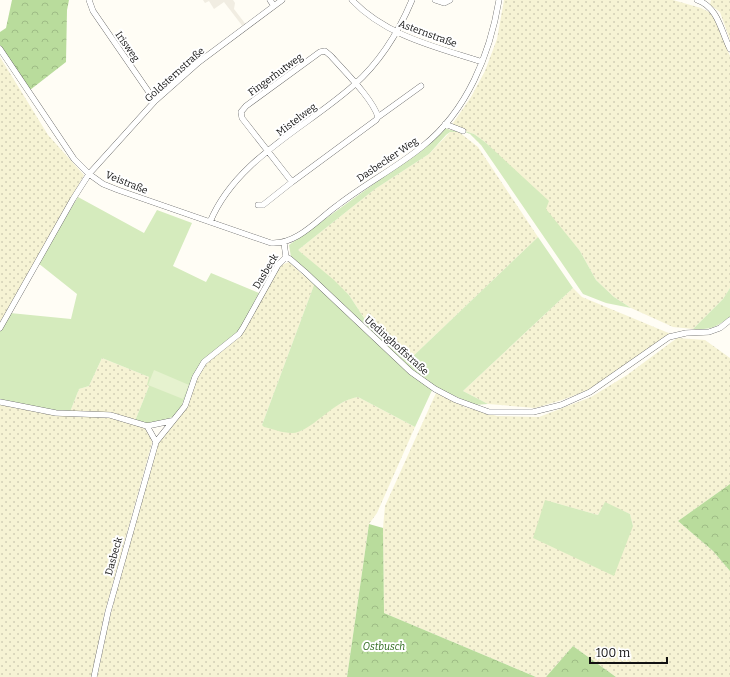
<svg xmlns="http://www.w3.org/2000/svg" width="730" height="677" viewBox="0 0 730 677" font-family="Bitter,serif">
	<defs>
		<pattern id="farmland-dots" width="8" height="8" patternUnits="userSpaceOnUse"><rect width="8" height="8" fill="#f6f3d4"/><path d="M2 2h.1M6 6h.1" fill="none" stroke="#d2cfb5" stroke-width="1.8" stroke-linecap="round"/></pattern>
		<pattern id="forest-crowns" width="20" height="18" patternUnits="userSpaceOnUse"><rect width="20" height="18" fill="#b9dc9c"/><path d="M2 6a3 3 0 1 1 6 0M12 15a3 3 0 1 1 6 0" fill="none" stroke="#9ebc85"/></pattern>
	</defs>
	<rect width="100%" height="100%" fill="#fffdf5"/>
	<path fill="url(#farmland-dots)" fill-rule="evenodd" d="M504 0H673L701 8 709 12 714 18 730 56V288L723 299 693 329 673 327 631 308 614 297 596 280 580 251 504 161 485 142 474 134 451 126 471 97 485 71 497 39Z
		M711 0H730V40L720 12 710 5Z
		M0 57 48 135 84 175 0 324Z
		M450 132H459L478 147 538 237 408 361 364 318 349 295 298 250 375 189 429 154Z
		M289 262 314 285 262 425 301 431 334 407 351 398 358 397 415 427 377 513 369 524 347 677H97L106 634 122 568 158 443 187 406 197 376 203 365 231 343 281 265Z
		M573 288 582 297 671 334 588 390 562 400 535 408 488 404 463 391Z
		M677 338 705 340 730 358V484L678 521 713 551 730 571V677H616L573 646 546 677H536L384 613 383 528 385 506 436 393 465 407 497 416 539 417 591 397 627 375ZM545 500 598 515 605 503 630 514 633 526Z
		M102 358 149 377V386L135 421 70 412 79 389 89 386Z
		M0 403 109 417 144 427 151 438 152 443 104 615 92 677H0Z"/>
	<path fill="#d5ebbd" d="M453 127 474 134 485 142 549 201 546 209 580 251 596 280 614 297 631 308 606 303 583 294 481 145 470 134Z
		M444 128 459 132H450L446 135 429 154 375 189 298 250 334 280 349 295 364 318 408 361 538 237 573 288 463 391 488 404 474 405 434 386 415 427 358 397C333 400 311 433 292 433 282 433 273 429 264 427L262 425 314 285 292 263 289 245 421 150Z
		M78 197 144 233 157 210 192 223 173 266 206 282 211 273 259 293 242 326 234 336 203 360 191 381 180 410 174 416 166 420 149 424 135 421 149 386 147 385 149 377 102 358 89 386 79 389 70 412H56L0 400V331L10 313 71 319 77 294 38 263Z
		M730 288V317C716 327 711 330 693 329L723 299Z
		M545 500 598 515 605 502 630 514 633 526 614 576 533 538Z"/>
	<path fill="url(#forest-crowns)" d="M12 0H69L67 10 66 62 30 90 0 45V32L6 28Z
		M730 484V571L713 551 678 521Z
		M369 524 383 528 384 613 536 677H347Z
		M573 646 616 677H546Z"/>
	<path fill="#e6f2cf" d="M154 370 189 385 183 399 148 385Z"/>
	<path fill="#f1ede2" d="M203 0H233L235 3 234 9 247 26 244 28 224 2 214 9 209 1 205 3Z"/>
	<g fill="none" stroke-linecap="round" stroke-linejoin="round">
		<g stroke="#444" stroke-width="6">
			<path id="minor" d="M89 0 93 11 155 101
				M270 0 274 6
				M352 0C386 36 436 47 482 62
				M435 0 444 3 450 0
				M697 0C718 7 721 31 730 49
				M0 49 74 159 89 174 103 184 118 190 271 243C297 245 318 219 338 205 365 184 396 168 423 146 467 111 490 54 499 0
				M325 51 331 56C344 71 373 99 378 117L376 120 292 182 242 118 241 112 246 106 320 52Z
				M378 117 421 86
				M445 124 463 131
				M258 205H263L292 182
				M210 222C236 159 306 128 354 85 380 62 399 31 412 0
				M284 243 286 257
				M286 257 290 259 305 272 411 372 435 389 456 400 489 412H533L561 405 590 392 669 337 686 333 709 332 720 328 730 320
				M0 328 73 199 89 174 155 101 199 62 282 0
				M0 402 56 413 110 415 147 426 156 442
				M147 426 171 421
				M94 677 108 612 156 442 185 406 195 377 204 362 239 334 243 328 278 265 286 257"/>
		</g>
		<use href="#minor" stroke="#fff" stroke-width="5.5"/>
	</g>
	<g text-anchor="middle" stroke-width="4" stroke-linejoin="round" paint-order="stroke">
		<g font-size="10" fill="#111" stroke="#fff">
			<text transform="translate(428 33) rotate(20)" y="4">Asternstraße</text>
			<text transform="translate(128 46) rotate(55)" y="4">Irisweg</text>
			<text transform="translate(174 74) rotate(-42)" y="4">Goldsternstraße</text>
			<text transform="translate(275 74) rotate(-36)" y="4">Fingerhutweg</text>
			<text transform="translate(296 119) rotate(-37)" y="4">Mistelweg</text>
			<text transform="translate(387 159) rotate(-34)" y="4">Dasbecker Weg</text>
			<text transform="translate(127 182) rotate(22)" y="4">Veistraße</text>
			<text transform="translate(265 271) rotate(-59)" y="4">Dasbeck</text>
			<text transform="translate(397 345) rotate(42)" y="4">Uedinghoffstraße</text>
			<text transform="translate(113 556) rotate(-74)" y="4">Dasbeck</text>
		</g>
		<g font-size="10" font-style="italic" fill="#2f6b1f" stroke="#fff">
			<text x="384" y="650">Ostbusch</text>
		</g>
	</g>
	<path d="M590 657v6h77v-6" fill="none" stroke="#111111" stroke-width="2"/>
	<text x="596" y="657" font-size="12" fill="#111111" stroke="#ffffff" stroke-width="3" paint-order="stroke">100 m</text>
</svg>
